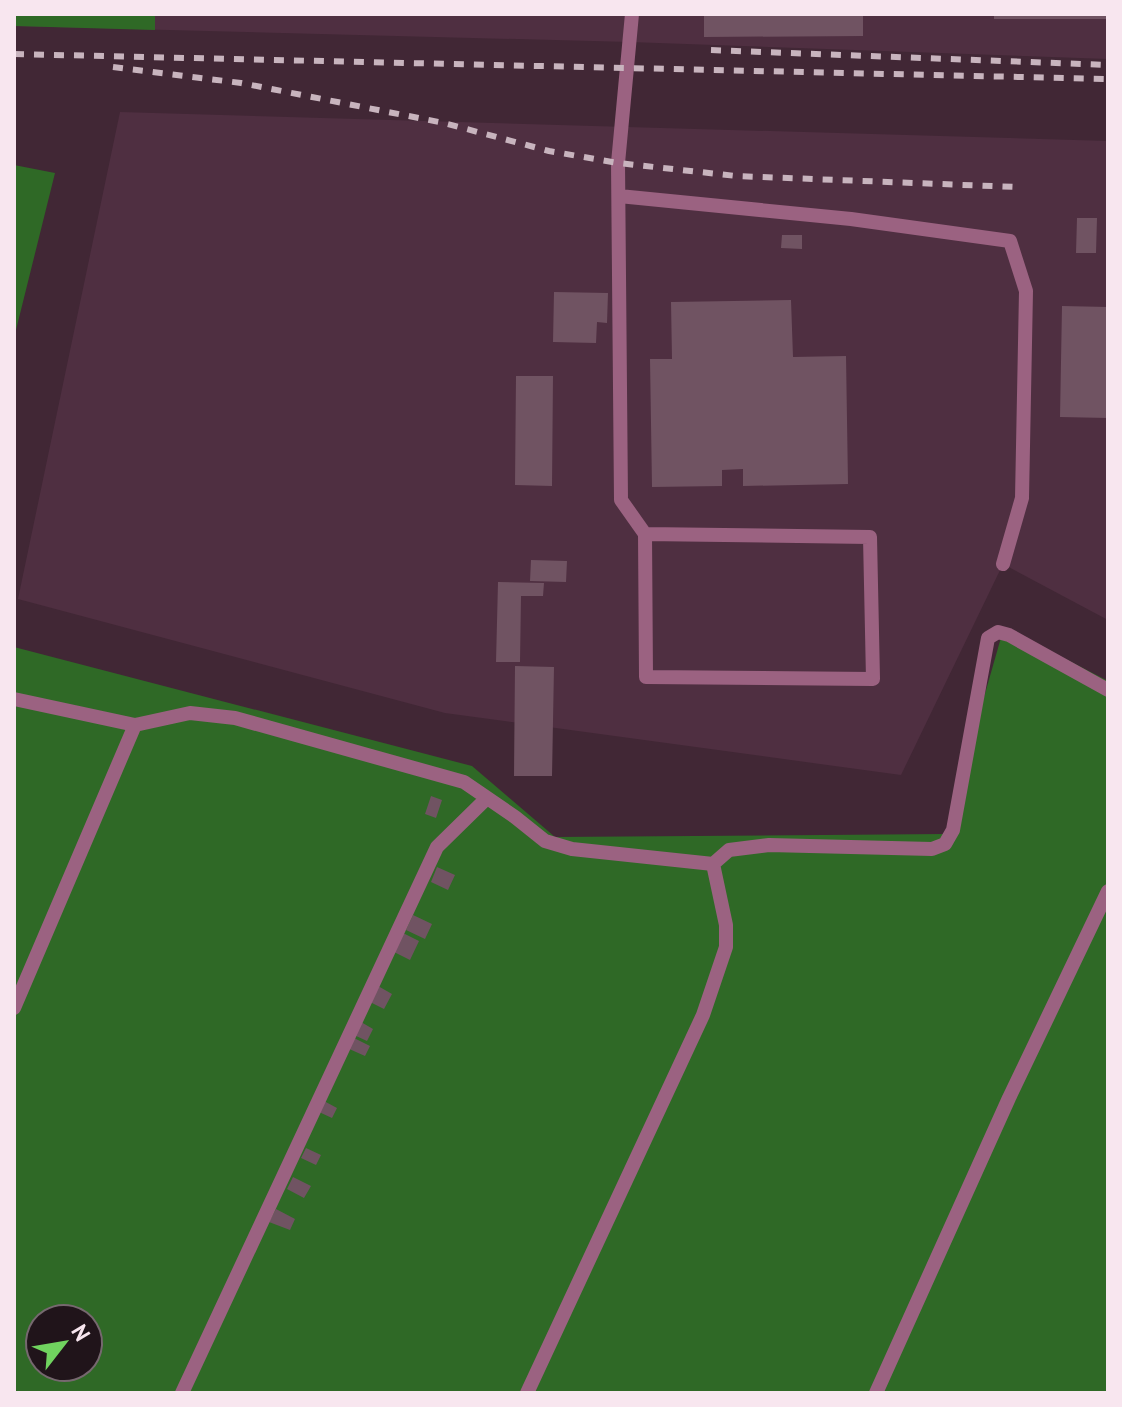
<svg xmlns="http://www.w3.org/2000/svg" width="1122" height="1407" viewBox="0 0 1122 1407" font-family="'PT Sans',sans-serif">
	<rect width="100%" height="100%" fill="#412735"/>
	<path fill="#4f2f41" d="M14 14H1108V59L630 42 14 26Z
		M120 112 1108 141V620L1003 564 901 775 445 713 18 599Z"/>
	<path fill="#2f6926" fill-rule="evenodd" d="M14 14H155V30L14 26Z
		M14 165 55 173 14 338Z
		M1004 627 1108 681V1393H14V647L472 766 555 837 945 834ZM40 1319H88V1367H40Z"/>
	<path fill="#705362" d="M704 14H863V36L704 37Z
		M994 14H1108V19H994Z
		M1077 218H1097L1096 253H1076Z
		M782 235H802V249L781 248Z
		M554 292 608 293 607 323 597 322 596 343 553 342Z
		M791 300 793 357 846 356 848 484 743 486V469L722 470V486L652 487 650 359H672L671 302Z
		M1062 306 1108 307V418L1060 417Z
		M516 376H553L552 486 515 485Z
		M531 560 567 561 566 582 530 581Z
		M498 582 544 583 543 596H521L520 662H496Z
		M515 666 554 667 552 776H514Z
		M431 796 442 800 436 818 425 814Z
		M437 867 455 875 448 890 431 882Z
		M413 915 432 924 425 939 406 930Z
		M401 932 419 941 410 960 392 951Z
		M378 986 392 994 384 1009 370 1002Z
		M361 1022 373 1029 367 1041 354 1035Z
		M352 1037 370 1046 365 1056 347 1048Z
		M324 1101 337 1108 332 1118 319 1112Z
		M306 1148 321 1155 316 1165 301 1158Z
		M293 1177 311 1186 304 1198 287 1189Z
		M276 1209 295 1219 290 1230 269 1222Z"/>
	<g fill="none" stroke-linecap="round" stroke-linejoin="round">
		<path stroke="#9b6281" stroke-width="14" d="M632 14 618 163 621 500 645 534 870 537 873 679 646 677 645 534
			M619 196 851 219 1010 241 1026 291 1022 498 1003 564
			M14 699 135 725 190 713 235 718 464 782 515 817 545 841 572 849 713 864 729 850 769 845 932 849 945 844 953 830 988 638 998 632 1009 635 1108 690
			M14 1008 135 725
			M182 1393 437 847 487 798
			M527 1393 703 1015 726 947V925L713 864
			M876 1393 1009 1098 1108 891"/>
		<path stroke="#c8b4be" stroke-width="6" stroke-dasharray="10 10" stroke-linecap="butt" d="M711 50 1108 65
			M14 54 1108 79
			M113 67 241 83 444 123 549 151 618 163 736 176 1016 187"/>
	</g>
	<rect width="1122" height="1407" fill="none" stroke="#f8e6ef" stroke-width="32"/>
	<g transform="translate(64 1343) rotate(59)"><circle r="38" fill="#20141a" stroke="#76686f" stroke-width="2"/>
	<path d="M0-6L14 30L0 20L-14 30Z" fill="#70d35f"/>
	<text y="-12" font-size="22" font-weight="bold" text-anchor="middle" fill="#f8e6ef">N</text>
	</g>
</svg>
